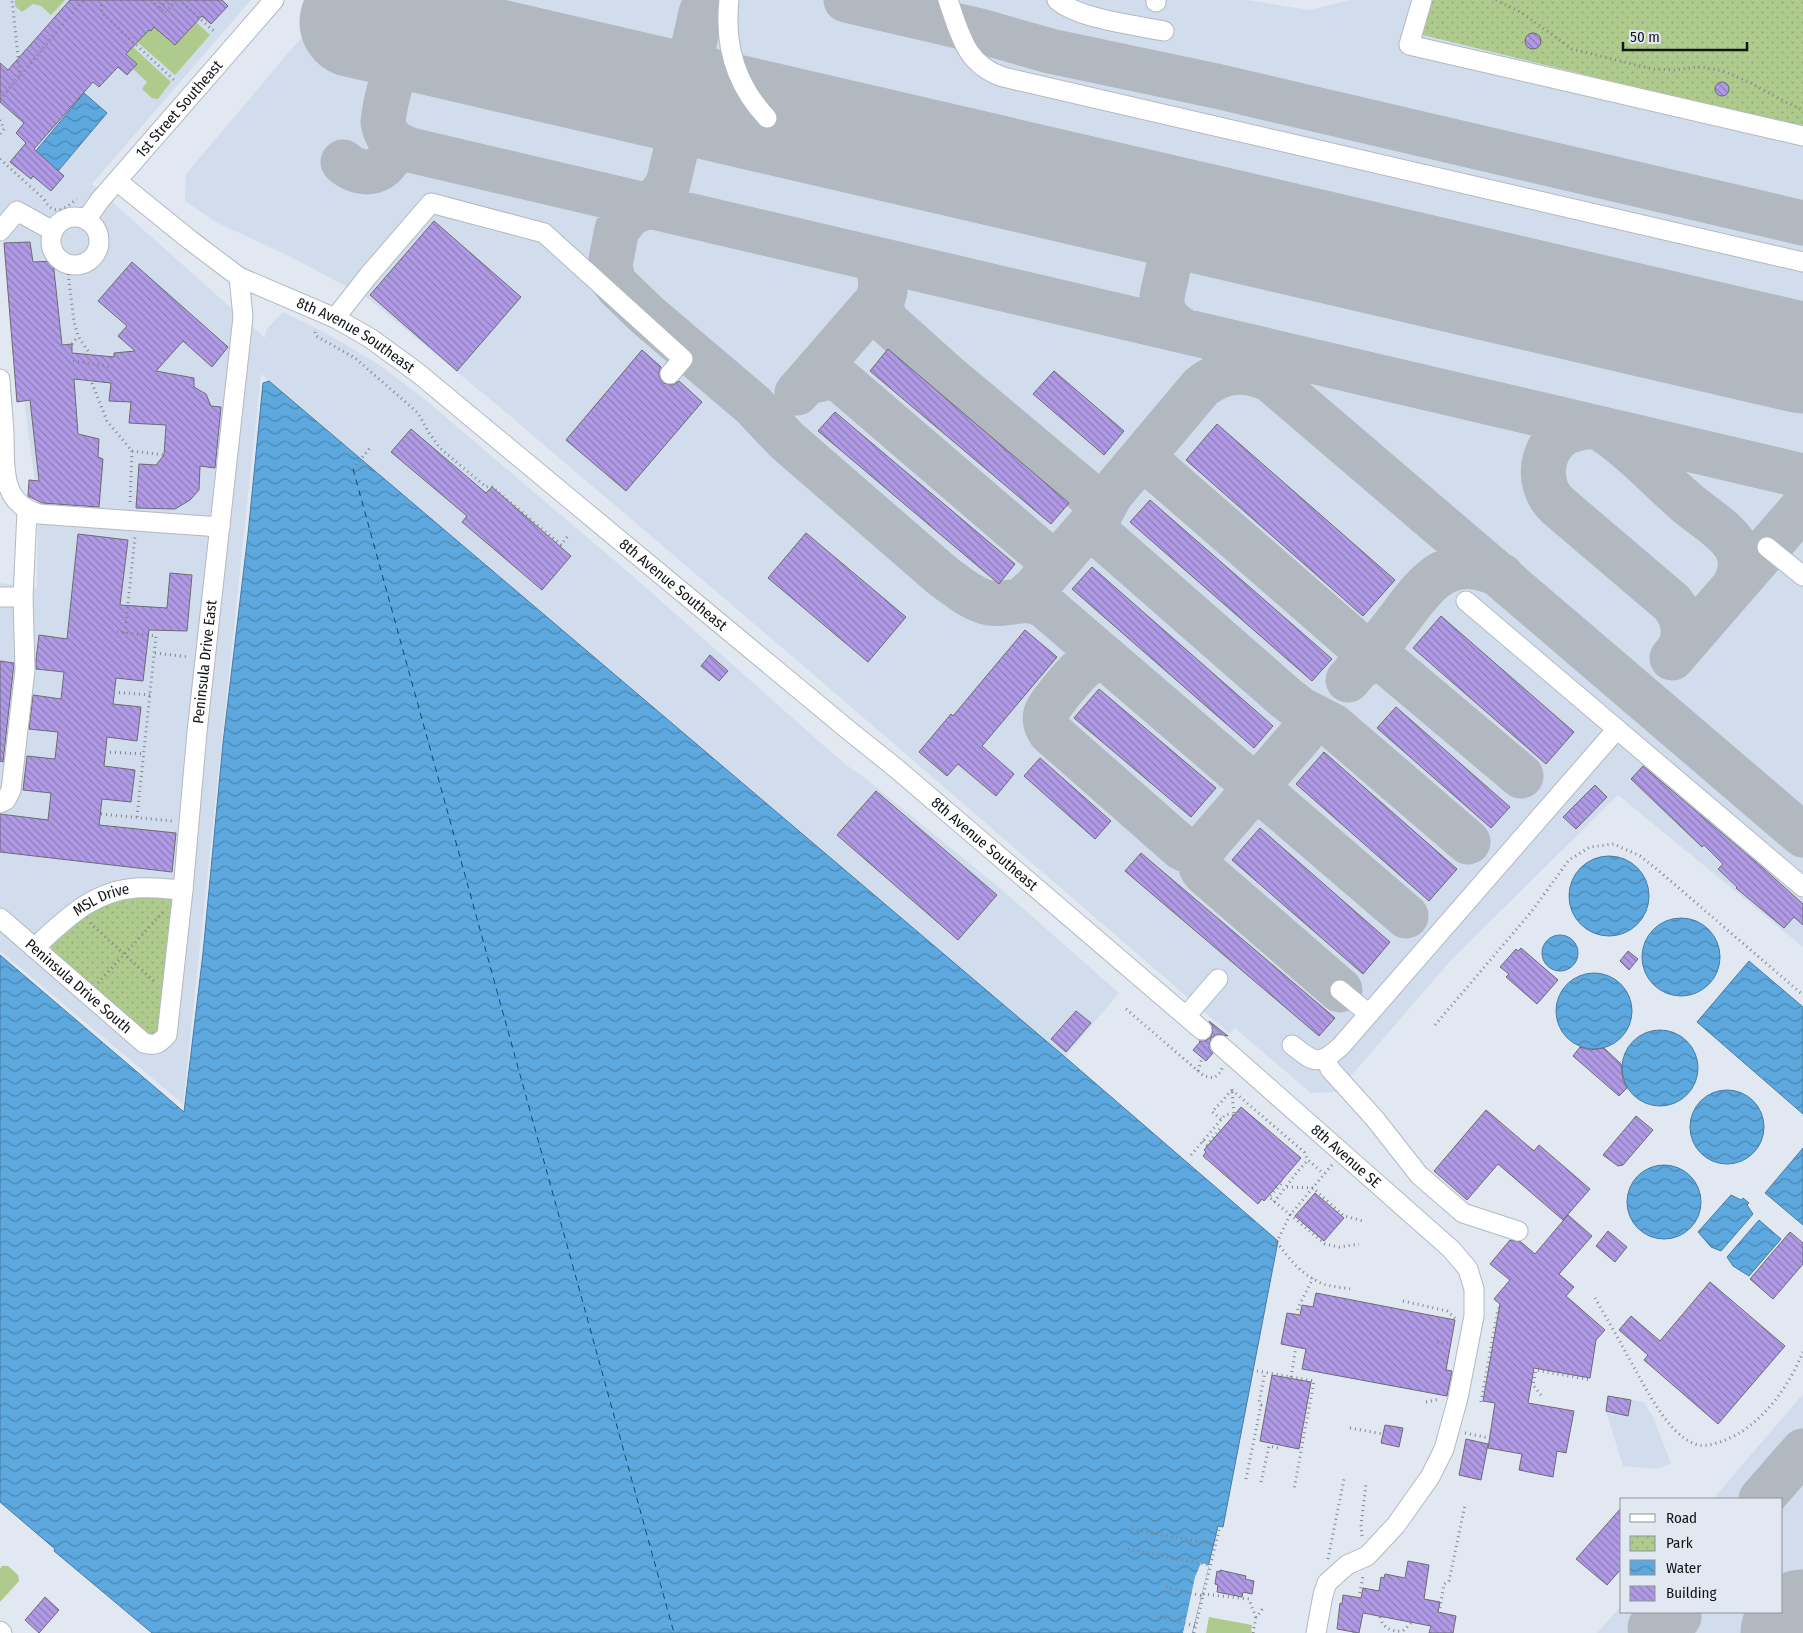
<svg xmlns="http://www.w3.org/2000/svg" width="1803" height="1633" viewBox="0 0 1803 1633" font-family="'Fira Sans Condensed',sans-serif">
	<defs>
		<pattern id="park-dots" width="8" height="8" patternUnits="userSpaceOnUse" patternTransform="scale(1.25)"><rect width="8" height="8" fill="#aeca8c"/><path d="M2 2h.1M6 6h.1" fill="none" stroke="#95ad78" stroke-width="1.8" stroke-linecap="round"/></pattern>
		<pattern id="water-waves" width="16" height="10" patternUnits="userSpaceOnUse" patternTransform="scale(1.25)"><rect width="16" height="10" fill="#5da8de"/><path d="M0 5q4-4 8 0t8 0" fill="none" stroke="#4b88b3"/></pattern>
		<pattern id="building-back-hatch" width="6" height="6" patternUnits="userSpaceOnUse" patternTransform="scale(1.25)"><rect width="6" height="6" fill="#b09ae5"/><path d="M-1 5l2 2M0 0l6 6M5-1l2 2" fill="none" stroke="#8e7cb9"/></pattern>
	</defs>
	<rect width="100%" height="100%" fill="#e1e8f2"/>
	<path fill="#d1ddec" d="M0 0H251L92 184 265 338 266 330 283 312 326 333 378 364 422 397 635 578 832 753 849 767 860 774 1001 889 1119 993 1055 1069 261 374 183 1104 0 951V583L37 588 38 506 0 217Z
		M333 0H1247L1310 10 1350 0H1803V947L1618 795 1452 959 1337 1092 1311 1093 1235 1028 1230 1034 799 662 503 410 369 299 295 259 216 222 185 201 186 174Z
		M1803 1394V1633H1597L1622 1605V1612H1782V1499H1713Z
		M1608 1396 1644 1402 1653 1417 1671 1463 1657 1469 1623 1466 1606 1411Z"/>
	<path fill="#aeca8c" d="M15 0H65L51 15 41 6 33 4 22 12 15 6Z
		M95 5 122 6 151 31 164 16 158 29 175 45 196 22 210 35 175 75Z
		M133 47 171 82 158 99 152 98 142 89 147 82 133 69 137 64 127 54Z
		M2 1566H8L18 1575 19 1581 0 1602V1569Z
		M1209 1617 1252 1625 1251 1633H1206Z"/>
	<path fill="url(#park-dots)" d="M1427 0H1803V128L1419 34Z
		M117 894 168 896 173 901 161 1029 156 1037 148 1035 52 951 51 944 62 928Z"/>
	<path fill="url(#water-waves)" stroke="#467ca2" d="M84 93 107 113 58 171 35 152Z
		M269 381 1065 1057 1278 1241 1223 1527 1218 1526 1192 1633H152L54 1551 55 1549 0 1502V955L184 1112 203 953 223 743 248 534 263 383Z
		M1569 896a40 40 0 1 1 80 0a40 40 0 1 1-80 0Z
		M1642 957a39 39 0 1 1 78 0a39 39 0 1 1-78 0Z
		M1542 953a18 18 0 1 1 36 0a18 18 0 1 1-36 0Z
		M1749 961 1803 1007V1114L1697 1022Z
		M1556 1011a38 38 0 1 1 76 0a38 38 0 1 1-76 0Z
		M1622 1068a38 38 0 1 1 76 0a38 38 0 1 1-76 0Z
		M1690 1127a37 37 0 1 1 74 0a37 37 0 1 1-74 0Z
		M1803 1148V1225L1765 1193Z
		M1627 1202a37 37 0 1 1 74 0a37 37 0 1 1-74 0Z
		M1731 1195 1741 1200 1743 1198 1749 1203 1747 1205 1753 1214 1721 1251 1711 1247 1698 1232Z
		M1759 1220 1781 1239 1749 1276 1733 1266 1727 1257Z"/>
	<path fill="#e1e8f2" d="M1201 1563 1209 1565 1192 1633H1183L1195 1577Z"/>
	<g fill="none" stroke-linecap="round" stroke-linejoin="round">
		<path stroke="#0f4a6e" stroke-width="1" stroke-dasharray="6 5" stroke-linecap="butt" d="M353 469 674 1633"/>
		<path stroke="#b2b8c0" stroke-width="45" d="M415 0C420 24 429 32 450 43
			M846 0 980 31 1050 51 1216 86 1803 223
			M694 44 701 13 706 0
			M646 88C672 81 682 69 694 44 693 76 700 97 731 108
			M682 124 668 184 658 198 647 206 630 214 617 229 610 265 613 280 617 286 647 315 753 405 786 440 944 577C957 586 969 597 985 602 1007 608 1025 593 1046 607L1406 916
			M389 137 396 144 410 150 1803 476
			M343 162C363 179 387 174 393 147L385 130 383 122C385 104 395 56 410 46 417 41 428 41 436 39
			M1151 207C1163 216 1175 222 1175 238 1187 218 1210 224 1230 226
			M1175 238 1162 296C1161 314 1169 322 1184 331
			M885 292C880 303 881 311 887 322L946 375 1089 495 1099 498 1111 494
			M1231 346 1803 835
			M808 381C819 383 827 373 839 379L1043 554 1052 558 1065 553
			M797 393 877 301 881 288 880 275
			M1589 426C1581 428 1571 429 1563 434 1539 450 1537 486 1557 505L1672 603C1684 618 1688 636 1677 652
			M1606 432C1636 452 1660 480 1687 503 1702 516 1727 530 1736 547 1743 559 1741 572 1735 584
			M1153 444C1149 454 1149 460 1155 468L1355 642C1362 650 1365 658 1359 668
			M1078 538 1088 534 1101 536 1286 698 1300 709 1333 726 1468 842
			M1022 600 1035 588 1101 512 1111 494 1201 387C1224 368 1251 368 1276 383
			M1355 642 1388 664 1521 776
			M1672 658 1803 507
			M1109 662C1104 659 1099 658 1093 660 1084 662 1050 703 1046 713 1044 720 1046 726 1050 732L1182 848C1191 853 1199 851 1206 845
			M1348 680C1364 662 1379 645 1393 627 1424 587 1445 548 1502 576
			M1300 709C1307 718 1307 725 1302 734L1206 845C1199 854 1197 864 1205 873L1340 990
			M1761 1499 1803 1451
			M1650 1627 1665 1618 1679 1617 1678 1612
			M1789 1633 1803 1623"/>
		<path stroke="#b2b8c0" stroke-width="111" d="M355 22 1803 358
			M1796 1633 1803 1625"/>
	</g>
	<path fill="url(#building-back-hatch)" stroke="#6d6a74" d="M70 0H222L228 6 211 24 202 16 175 45 154 27 151 31 149 30 126 54 137 64 127 75 118 67 99 87 93 82 34 149 64 176 51 191 33 176 31 179 10 162 26 143 16 133 24 123 0 102V63L8 70Z
		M1525 41a8 8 0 1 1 16 0a8 8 0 1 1-16 0Z
		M1715 89a7 7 0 1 1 14 0a7 7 0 1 1-14 0Z
		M434 221 521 297 457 371 370 295Z
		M30 242 33 262 53 261 62 345 72 344V353L114 357V353L135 351 118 336 127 326 98 301 132 262 228 347 212 367 183 341 156 371 194 378V387L206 394 211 406 221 407 215 468 200 466 199 490 190 500 175 509 136 508 139 464 156 465 164 455 166 425 129 423 131 402 109 401 111 383 74 379 78 434 99 439 98 457 103 459 99 507 42 503 28 496 29 480 39 481 30 400 17 402 4 243Z
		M888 349 1069 503 1051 524 870 371Z
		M642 350 661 367 659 371V377L663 383 673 385 679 381 702 402 626 491 566 440Z
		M1054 371 1124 431 1104 455 1033 394Z
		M835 412 1015 564 999 584 818 431Z
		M1217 424 1395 580 1363 616 1186 460Z
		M411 429 486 493 492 487 571 556 542 590 462 522 467 516 391 452Z
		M1150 500 1332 659 1312 681 1130 522Z
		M806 533 906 617 868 662 768 578Z
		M78 534 128 540 120 605 167 608 170 573 192 575 187 631 149 630 143 681 116 678 113 704 141 707 137 741 107 737 104 766 135 770 131 802 102 799 99 825 176 833 172 872 0 852V814L48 820 51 793 23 790 27 756 55 759 58 732 29 729 33 695 61 699 64 672 36 669V660L39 635 67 639Z
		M1092 567 1273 726 1254 748 1072 589Z
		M1441 616 1574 732 1546 764 1413 648Z
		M1025 630 1057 657 982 746 1014 774 996 796 958 764 947 776 919 752 951 714 953 716Z
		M710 655 728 671 719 681 701 666Z
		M0 661 14 663 3 762 0 761Z
		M1099 689 1216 788 1191 817 1074 718Z
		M1396 707 1510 807 1491 828 1377 728Z
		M1324 752 1457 869 1429 901 1296 784Z
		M1040 758 1111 821 1095 839 1024 776Z
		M1643 766 1763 868 1803 904V925L1794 917 1784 928 1736 888 1737 887 1718 869 1723 864 1704 845 1702 847 1631 779Z
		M1595 785 1607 797 1576 829 1563 817Z
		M876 791 997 895 958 940 837 835Z
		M1260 828 1390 942 1363 974 1232 860Z
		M1141 853 1335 1018 1319 1036 1125 871Z
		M1521 948 1558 980 1537 1004 1506 977 1509 974 1500 967 1516 949 1518 951Z
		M1628 951 1638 959 1629 970 1620 961Z
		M1076 1011 1091 1023 1066 1052 1051 1039Z
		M1209 1021 1228 1036 1217 1034 1211 1038 1209 1048 1213 1053 1206 1061 1193 1050 1200 1042 1199 1041H1205L1211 1037 1213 1027Z
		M1580 1047 1590 1050 1604 1048 1621 1064 1623 1080 1627 1088 1619 1096 1573 1056Z
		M1241 1107 1301 1158 1264 1201 1262 1199 1258 1204 1203 1156 1206 1152 1204 1150Z
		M1486 1110 1534 1151 1539 1145 1590 1189 1563 1220 1498 1164 1467 1200 1434 1171Z
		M1636 1116 1653 1130 1623 1165 1618 1166 1603 1155Z
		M1315 1193 1344 1218 1324 1241 1295 1216Z
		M1568 1215 1592 1236 1559 1274 1574 1287 1566 1296 1605 1330 1596 1340 1590 1378 1534 1368 1528 1403 1574 1411 1566 1453 1557 1451 1553 1477 1519 1470 1522 1454 1488 1448 1495 1403 1483 1401 1500 1304 1494 1299 1510 1280 1490 1264 1510 1240 1521 1242 1535 1254Z
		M1608 1231 1627 1247 1615 1262 1596 1246Z
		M1790 1232 1803 1243V1264L1773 1299 1750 1279Z
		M1710 1282 1785 1346 1718 1424 1644 1360 1648 1355 1619 1330 1631 1316 1660 1341Z
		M1316 1293 1455 1320 1446 1370 1452 1371 1447 1396 1302 1369 1306 1349 1281 1344 1287 1313 1300 1315 1302 1305 1313 1307Z
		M1272 1375 1311 1382 1299 1449 1260 1441Z
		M1608 1396 1631 1400 1628 1416 1606 1411Z
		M1385 1425 1403 1428 1399 1447 1381 1443Z
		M1466 1439 1488 1444 1481 1480 1459 1475Z
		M1622 1507V1568L1607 1585 1576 1559Z
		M1408 1561 1429 1565 1424 1599 1440 1602 1438 1612 1456 1616 1453 1633H1429L1431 1626 1363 1613 1359 1633 1337 1629 1340 1603 1342 1604 1343 1595 1361 1598 1363 1588 1379 1591 1381 1577 1384 1578 1385 1574 1405 1578Z
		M1220 1570 1246 1576 1245 1579 1254 1581 1252 1594 1243 1592 1242 1597 1217 1592 1218 1585 1215 1584 1217 1571 1220 1572Z
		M45 1597 59 1610 39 1633 25 1620Z"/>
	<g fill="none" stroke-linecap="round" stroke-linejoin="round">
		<g stroke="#b2b9c2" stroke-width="21">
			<g id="minor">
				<path d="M729 0C724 45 736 85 767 118"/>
				<path d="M948 0C960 34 965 64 1003 77L1803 262"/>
				<path d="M1057 0C1079 19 1135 25 1164 31"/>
				<path d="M1422 0 1409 45 1803 136"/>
				<path d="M1156 2V0"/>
				<path id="s1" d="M117 181 190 240 239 277 335 318 370 338 418 373 852 733 897 769 1202 1030"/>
				<circle cx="75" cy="241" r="24"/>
				<path id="s2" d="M86 220 100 200 274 0"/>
				<path d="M0 231 17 211 53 231"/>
				<path d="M335 318 368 276 431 203 544 233 683 359 670 374"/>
				<path d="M0 379C1 397 3 415 4 434 5 467 0 503 39 514L220 527"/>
				<path d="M1767 547 1803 576"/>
				<path d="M0 597H23L27 511"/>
				<path d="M1466 601 1803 887"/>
				<path d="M0 803 6 800 11 790 25 670 23 597"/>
				<path id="s3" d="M0 918 144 1043C155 1046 159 1044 167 1035L183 890 197 732 243 317 239 277"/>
				<path id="s4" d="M34 948C65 920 92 891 136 888 151 887 168 889 183 890"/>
				<path d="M1340 990 1369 1014"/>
				<path d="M1186 1016 1218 979"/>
				<path id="s5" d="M1220 1045 1451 1249 1468 1269 1474 1289V1316L1458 1398 1444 1449 1430 1477 1396 1525 1367 1556 1347 1565 1327 1583 1323 1595 1316 1633"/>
				<path d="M1292 1045C1314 1062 1318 1067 1341 1046L1617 729"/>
				<path d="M1326 1058 1330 1069 1375 1119 1419 1175 1463 1213 1518 1231"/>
				<path d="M0 1631 2 1633"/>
			</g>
		</g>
		<path stroke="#81858c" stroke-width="3" stroke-dasharray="1 4" stroke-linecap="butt" d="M101 0 102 13 175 81
			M151 0 165 13 176 0
			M179 0 216 33
			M1496 0 1522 13 1572 49 1652 69 1674 70 1700 67 1723 71 1749 82 1789 104 1803 110
			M160 8 168 0
			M21 75 83 0
			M0 100 20 75 12 0
			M0 120 4 129 0 134
			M0 159 44 199C53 217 65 209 77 199
			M67 264 74 322 78 336 88 351
			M315 332 316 336 355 358 418 413 429 433 440 448 486 487 491 486 561 545 568 536
			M72 344 78 336
			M92 383 107 421 132 451 130 504
			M132 451 164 455
			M353 469 370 448
			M117 632 156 636 137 817
			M125 633 135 536
			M155 653 189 657
			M114 692 150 695
			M105 752 144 754
			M101 814 173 821
			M90 923 156 983
			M98 983 163 912
			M1126 1009 1204 1076 1214 1078 1221 1072 1222 1068
			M1435 1025 1532 911 1569 860 1590 847 1614 844 1640 856 1659 871 1803 995
			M1198 1071 1202 1058
			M1232 1090 1304 1152 1308 1160 1324 1174
			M1221 1119 1212 1112 1232 1090
			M1203 1141 1207 1145 1220 1129 1222 1130
			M1191 1155 1225 1115 1230 1114 1234 1116 1232 1090
			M1332 1165 1290 1215 1277 1242C1289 1259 1300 1273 1319 1282 1328 1287 1341 1287 1350 1289
			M1281 1181 1283 1182 1269 1197 1325 1244 1339 1247 1359 1244
			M1287 1187 1313 1188 1344 1216 1363 1221
			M1274 1202 1298 1171 1308 1160
			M1595 1298C1606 1317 1617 1336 1627 1355 1642 1380 1666 1434 1695 1444 1709 1449 1729 1439 1741 1432 1770 1413 1790 1383 1803 1352
			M1403 1301 1447 1311 1456 1319
			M1297 1315 1298 1308 1313 1278
			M1437 1342 1451 1344
			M1252 1370 1314 1381 1294 1489
			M1291 1377 1296 1347
			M1541 1395 1533 1385 1536 1370 1591 1380
			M1426 1402 1440 1399
			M1481 1402 1498 1309 1501 1305
			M1261 1405 1267 1406
			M1350 1428 1383 1434
			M1465 1433 1489 1438
			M1246 1479 1261 1405 1259 1403 1265 1372
			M1261 1482 1269 1446 1278 1448 1279 1445
			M1132 1529 1214 1545
			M1362 1536 1361 1525 1366 1484
			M1128 1549 1209 1565
			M1328 1559 1344 1479
			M1166 1587 1203 1596
			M1203 1594 1249 1599 1256 1618
			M1359 1598 1363 1576
			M1439 1613 1444 1584 1449 1581 1465 1505
			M1160 1617 1195 1626
			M1380 1617C1383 1628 1391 1632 1403 1631L1412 1622
			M1194 1633 1220 1526
			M1253 1633 1256 1618 1263 1608
			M1354 1633V1632"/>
		<use href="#minor" stroke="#fff" stroke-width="19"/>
		<path stroke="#81858c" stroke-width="3" stroke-dasharray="1 4" stroke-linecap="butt" d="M73 361 113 367"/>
	</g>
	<g text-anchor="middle" stroke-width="5" stroke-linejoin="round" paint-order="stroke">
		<g font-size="15" fill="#121417" stroke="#e1e8f2">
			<text dy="5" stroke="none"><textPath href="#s2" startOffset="145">1st Street Southeast</textPath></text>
			<text dy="5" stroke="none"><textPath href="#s1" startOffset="286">8th Avenue Southeast</textPath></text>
			<text dy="5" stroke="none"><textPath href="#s1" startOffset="691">8th Avenue Southeast</textPath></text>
			<text dy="5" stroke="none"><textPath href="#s3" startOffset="592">Peninsula Drive East</textPath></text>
			<text dy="5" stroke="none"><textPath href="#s1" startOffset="1096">8th Avenue Southeast</textPath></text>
			<text dy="5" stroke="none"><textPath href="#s4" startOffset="84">MSL Drive</textPath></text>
			<text dy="5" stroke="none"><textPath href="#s3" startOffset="104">Peninsula Drive South</textPath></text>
			<text dy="5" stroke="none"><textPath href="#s5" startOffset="168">8th Avenue SE</textPath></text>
		</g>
	</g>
	<rect x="1620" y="1498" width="162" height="115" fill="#e1e8f2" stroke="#8e939a"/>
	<rect x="1630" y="1514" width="25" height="8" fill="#ffffff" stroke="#8e939a"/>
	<text x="1666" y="1523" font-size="15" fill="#121417">Road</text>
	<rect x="1630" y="1536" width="25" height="15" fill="url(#park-dots)" stroke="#8e939a"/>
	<text x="1666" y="1548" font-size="15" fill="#121417">Park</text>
	<rect x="1630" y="1560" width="25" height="15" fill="url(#water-waves)" stroke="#8e939a"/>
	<text x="1666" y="1573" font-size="15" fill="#121417">Water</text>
	<rect x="1630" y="1586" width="25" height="15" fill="url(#building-back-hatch)" stroke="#8e939a"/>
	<text x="1666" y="1598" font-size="15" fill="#121417">Building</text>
	<path d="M1623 42v8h124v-8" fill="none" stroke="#121417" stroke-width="2.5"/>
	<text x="1630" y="42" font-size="15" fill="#121417" stroke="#e1e8f2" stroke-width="4" paint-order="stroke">50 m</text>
</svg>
